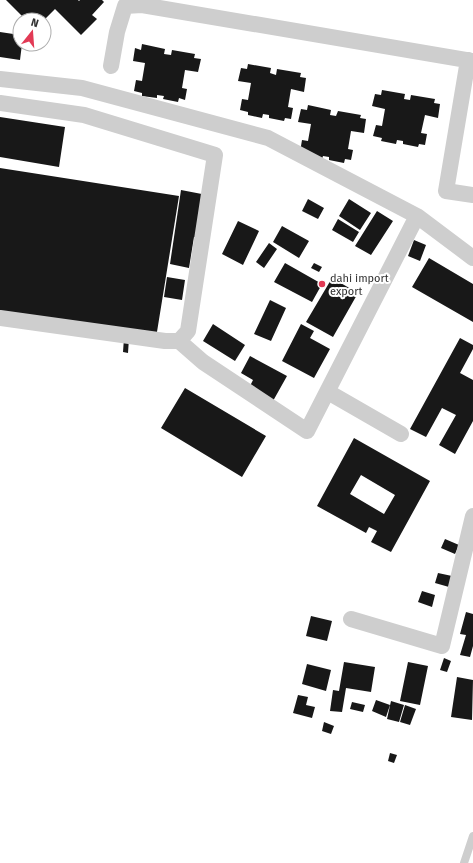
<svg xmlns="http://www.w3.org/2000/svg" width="473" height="863" viewBox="0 0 473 863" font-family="'Fira Sans',sans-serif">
	<rect width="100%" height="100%" fill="#fff"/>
	<path fill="#181818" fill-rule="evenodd" d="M6 0H78L79 1 80 0H102L104 2 92 15 97 19 81 35 55 9 44 20H26Z
		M0 32 20 35V44H22L20 60 0 57Z
		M142 44 165 49 164 54 171 55 172 50 195 54 194 58 201 59 198 72 185 70 182 88 187 89 185 100 179 98 178 102 163 99 164 96 157 95V98L142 96V93L134 91 136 80 142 81 145 63 133 61 135 48 141 50Z
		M248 64 271 68 270 73 276 75 277 69 301 73 300 77 306 78 304 92 291 89 288 107 293 108 291 119 285 118 284 121 269 118V115L263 114 262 118 248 115V112L240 110 242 99 248 100 251 83 238 81 241 68 247 69Z
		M382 90 405 94 404 99 410 100 411 95 435 99 434 103 440 104 438 118 425 115 421 133 427 134 425 145 419 144 418 147 403 144V141L397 140 396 144 381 141 382 138 373 136 376 125 382 126 385 109 372 106 375 94 381 95Z
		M308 105 331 110 330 115 336 116 338 111 361 115 360 118 366 119 364 133 351 131 348 149 353 150 351 160 345 159 344 163 329 160V157L323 156 322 159 300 152 302 140 308 141 311 124 298 122 301 109 307 110Z
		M0 117 65 127 59 167 0 157Z
		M0 168 179 196 156 338 0 313Z
		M181 190 207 195 200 238 194 237 189 268 170 264Z
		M308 199 324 208 318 219 302 211Z
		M349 199 371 213 360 230 339 216Z
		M377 211 393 221 371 255 355 246Z
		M338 219 359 232 353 242 332 230Z
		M238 221 259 231 243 265 222 254Z
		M282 226 309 241 299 258 273 242Z
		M414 240 426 245 420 261 408 256Z
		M269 243 277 249 264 268 256 262Z
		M429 258 473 284V322L412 287Z
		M285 263 322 284 312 302 274 282Z
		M314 263 322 267 319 272 311 268Z
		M167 277 185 280 182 300 164 297Z
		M332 278 358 293 333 337 306 322Z
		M270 300 286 308 271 341 254 334Z
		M213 324 245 345 235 361 203 341Z
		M301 324 314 331 310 338 330 349 314 378 282 361Z
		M124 338H129L128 353 123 352Z
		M460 338 473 345V349L460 373 473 380V421L455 454 439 445 456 415 442 408 426 437 410 429Z
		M250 356 287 376 273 401 249 388 253 380 241 373Z
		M185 388 266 436 242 477 161 428Z
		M354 438 430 481 391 552 371 542 377 531 369 527 366 533 317 506ZM361 475 395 495 384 514 350 494Z
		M445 539 459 545 455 554 441 548Z
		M438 573 452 576 449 587 435 583Z
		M422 591 435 595 432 607 418 602Z
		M466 612 473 614V646L470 657 460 655 466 635 460 634Z
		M311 616 332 621 327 641 306 636Z
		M444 658 451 661 447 672 440 670Z
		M344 662 375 667 371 692 346 688 342 712 330 711 333 690 339 691Z
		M408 662 428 666 420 705 400 701Z
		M307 664 331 670 326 691 302 684Z
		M457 677 473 680 472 720 451 717Z
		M298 695 308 697 306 705 315 707 312 718 293 713Z
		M376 700 390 705 386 717 372 711Z
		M391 701 404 705 399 722 387 719Z
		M352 702 365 705 363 712 350 709Z
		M405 705 416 709 410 725 400 722Z
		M324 722 334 726 331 734 322 731Z
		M390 753 397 755 394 763 388 761Z"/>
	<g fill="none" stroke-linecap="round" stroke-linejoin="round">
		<path stroke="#cecece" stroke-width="8" d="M464 863 473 836"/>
		<path stroke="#cecece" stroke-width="16" d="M468 60 446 191 473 195
			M111 66 117 32 125 6 142 5 473 61
			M0 79 82 88 268 138 417 216 473 258
			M0 103 84 115 215 155 188 331 179 341H165L0 318
			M179 341 203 362 307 431 417 216
			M328 392 401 434
			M351 619 442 646 473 516"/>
	</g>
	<circle fill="#e23a55" stroke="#fff" stroke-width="1.5" cx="322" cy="284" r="4"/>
	<g text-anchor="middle" stroke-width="4" stroke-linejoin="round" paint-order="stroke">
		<g font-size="11" fill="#313131" stroke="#fff" text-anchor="start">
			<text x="330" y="282">dahi import<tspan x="330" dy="13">export</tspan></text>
		</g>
	</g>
	<g transform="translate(32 32) rotate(17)"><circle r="19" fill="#ffffff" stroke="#adadad"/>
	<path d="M0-3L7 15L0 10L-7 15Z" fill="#e23a55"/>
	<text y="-6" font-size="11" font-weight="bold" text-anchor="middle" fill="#313131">N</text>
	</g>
</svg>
